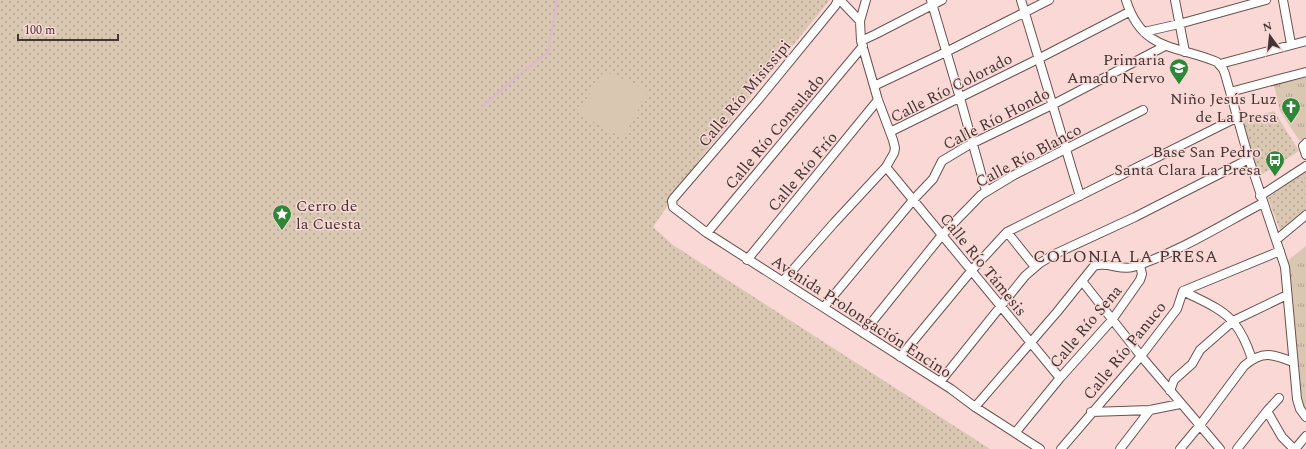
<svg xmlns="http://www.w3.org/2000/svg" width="1306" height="449" viewBox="0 0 1306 449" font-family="Spectral,serif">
	<defs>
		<pattern id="grass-tufts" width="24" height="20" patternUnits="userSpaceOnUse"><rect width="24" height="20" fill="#d9c7b2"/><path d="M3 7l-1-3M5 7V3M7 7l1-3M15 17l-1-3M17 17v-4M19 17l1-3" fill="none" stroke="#b2a292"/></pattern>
		<pattern id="park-dots" width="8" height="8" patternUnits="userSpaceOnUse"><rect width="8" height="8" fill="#d9c7b2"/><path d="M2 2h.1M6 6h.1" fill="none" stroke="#b2a292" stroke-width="1.8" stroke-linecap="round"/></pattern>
	</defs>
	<rect width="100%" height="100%" fill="#f9d8d5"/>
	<path fill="url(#grass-tufts)" d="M1306 77V139L1299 140 1280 111 1274 85Z
		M1306 246V412L1303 408 1287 261Z"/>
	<path fill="url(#park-dots)" d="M0 0H830L699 160 653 227 673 245 990 449H0Z
		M1274 111 1299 151 1258 177 1241 121Z
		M1306 169V212L1281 233 1268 198Z"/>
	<path fill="#d9c7b2" d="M604 71 649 90 623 138 578 113Z"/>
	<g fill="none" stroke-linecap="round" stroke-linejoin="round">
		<path stroke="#dcb8d1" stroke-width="2" d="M482 107 517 76 548 52 557 0"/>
		<g stroke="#6c514e" stroke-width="10">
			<path id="minor" d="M838 0 835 6 758 100 673 199 672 201 673 207 707 233 951 389 975 407 1040 449
				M840 0 860 21
				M931 0 960 98 986 191
				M1021 0 1080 196
				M1126 0C1142 52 1177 45 1217 62L1223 69 1225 74 1249 159 1285 267 1297 399 1300 409 1306 417
				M1175 0 1185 52
				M1283 0 1291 44
				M1144 32 1179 24 1266 0
				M861 41 876 34 942 0
				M1220 64 1306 41
				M874 86 946 52 1049 0
				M1230 92 1306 72
				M890 132 1038 59 1129 12
				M1306 143 1303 146 1306 155
				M886 167 1060 378
				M1260 196 1306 166
				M1007 232 1035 267
				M707 233 863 46
				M1276 240 1306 215
				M747 260 878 100
				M783 281 834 223 886 167 894 153 895 148 893 140 878 100 861 41 860 21 866 0
				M1082 281 1141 356 1220 449
				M1183 291C1200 300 1222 308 1234 323 1243 334 1248 347 1252 359
				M824 307 914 199 933 179 942 161 967 146 1052 105 1165 46
				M863 333 942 235 981 195 1014 175 1143 110
				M900 357 972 270 1007 232 1238 117
				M940 382 1025 276 1040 263 1055 254 1135 217 1249 159
				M1170 391 1174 380 1192 364 1200 350 1233 321 1287 295
				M975 407 1057 312 1094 266C1107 261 1120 271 1133 267 1179 252 1221 225 1263 203
				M1267 411 1282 437 1294 449
				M1091 412 1150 410 1180 404
				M1015 433 1060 378 1112 320 1140 280 1142 274 1140 265
				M1061 449 1141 356 1177 309 1183 291 1280 251
				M1120 449 1150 410
				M1180 449 1200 425 1244 366C1262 350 1273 354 1293 362
				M1237 449 1267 411 1279 398
				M1295 449 1306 436"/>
		</g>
		<use href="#minor" stroke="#fff" stroke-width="8"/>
	</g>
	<defs>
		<g id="school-pin" transform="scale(1)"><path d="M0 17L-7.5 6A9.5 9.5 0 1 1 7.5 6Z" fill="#2e8737" stroke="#f9d8d5"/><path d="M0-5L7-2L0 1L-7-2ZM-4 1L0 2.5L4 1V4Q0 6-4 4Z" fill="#fff"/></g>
		<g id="church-pin" transform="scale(1)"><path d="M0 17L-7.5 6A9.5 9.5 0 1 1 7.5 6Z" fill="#2e8737" stroke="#f9d8d5"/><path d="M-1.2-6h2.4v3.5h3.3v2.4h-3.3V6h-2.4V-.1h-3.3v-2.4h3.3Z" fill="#fff"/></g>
		<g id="bus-pin" transform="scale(1)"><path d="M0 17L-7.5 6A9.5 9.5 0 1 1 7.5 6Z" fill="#2e8737" stroke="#f9d8d5"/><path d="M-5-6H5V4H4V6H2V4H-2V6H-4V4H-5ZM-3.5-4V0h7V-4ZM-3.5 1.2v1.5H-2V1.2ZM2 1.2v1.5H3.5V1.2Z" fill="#fff"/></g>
		<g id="sight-pin" transform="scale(1)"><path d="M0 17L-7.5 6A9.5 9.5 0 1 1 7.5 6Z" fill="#2e8737" stroke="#f9d8d5"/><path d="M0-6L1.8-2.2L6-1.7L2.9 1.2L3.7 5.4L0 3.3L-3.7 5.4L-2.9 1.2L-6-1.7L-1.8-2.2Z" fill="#fff"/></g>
	</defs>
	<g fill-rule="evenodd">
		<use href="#school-pin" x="1179" y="68"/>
		<use href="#church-pin" x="1291" y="107"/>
		<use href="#bus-pin" x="1275" y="160"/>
		<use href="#sight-pin" x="282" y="214"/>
	</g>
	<g text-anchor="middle" stroke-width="3" stroke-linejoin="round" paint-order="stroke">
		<g font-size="16" fill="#423534" stroke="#f9d8d5" text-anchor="end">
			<text x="1165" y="65">Primaria<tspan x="1165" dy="18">Amado Nervo</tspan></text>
			<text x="1277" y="104">Niño Jesús Luz<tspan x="1277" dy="18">de La Presa</tspan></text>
			<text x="1261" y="157">Base San Pedro<tspan x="1261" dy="18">Santa Clara La Presa</tspan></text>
			<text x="296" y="211" text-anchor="start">Cerro de<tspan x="296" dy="18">la Cuesta</tspan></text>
		</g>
		<g font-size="16" fill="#423534" stroke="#f9d8d5">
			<text transform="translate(951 87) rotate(-27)" y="6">Calle Río Colorado</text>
			<text transform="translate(744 93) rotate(-50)" y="6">Calle Río Misissipi</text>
			<text transform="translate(996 118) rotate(-27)" y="6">Calle Río Hondo</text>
			<text transform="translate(774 131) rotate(-50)" y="6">Calle Río Consulado</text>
			<text transform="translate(1028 155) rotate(-28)" y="6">Calle Río Blanco</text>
			<text transform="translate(802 171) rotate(-50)" y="6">Calle Río Frío</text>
			<text transform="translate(984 264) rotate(51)" y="6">Calle Río Támesis</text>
			<text transform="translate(862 316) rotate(33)" y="6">Avenida Prolongación Encino</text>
			<text transform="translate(1085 326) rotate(-50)" y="6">Calle Río Sena</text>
			<text transform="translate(1124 350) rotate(-51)" y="6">Calle Río Panuco</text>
		</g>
		<g font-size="17" letter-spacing="1" fill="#423534" stroke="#f9d8d5">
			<text x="1126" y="262">COLONIA LA PRESA</text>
		</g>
	</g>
	<g transform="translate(1270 36) rotate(345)" stroke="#f9d8d5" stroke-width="3" paint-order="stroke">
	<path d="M0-3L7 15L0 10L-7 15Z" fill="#423534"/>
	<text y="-6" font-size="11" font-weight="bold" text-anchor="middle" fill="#423534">N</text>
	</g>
	<path d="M18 34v6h100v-6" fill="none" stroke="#423534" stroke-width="2"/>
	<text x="24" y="34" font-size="12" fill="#423534" stroke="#f9d8d5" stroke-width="3" paint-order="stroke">100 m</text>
</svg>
